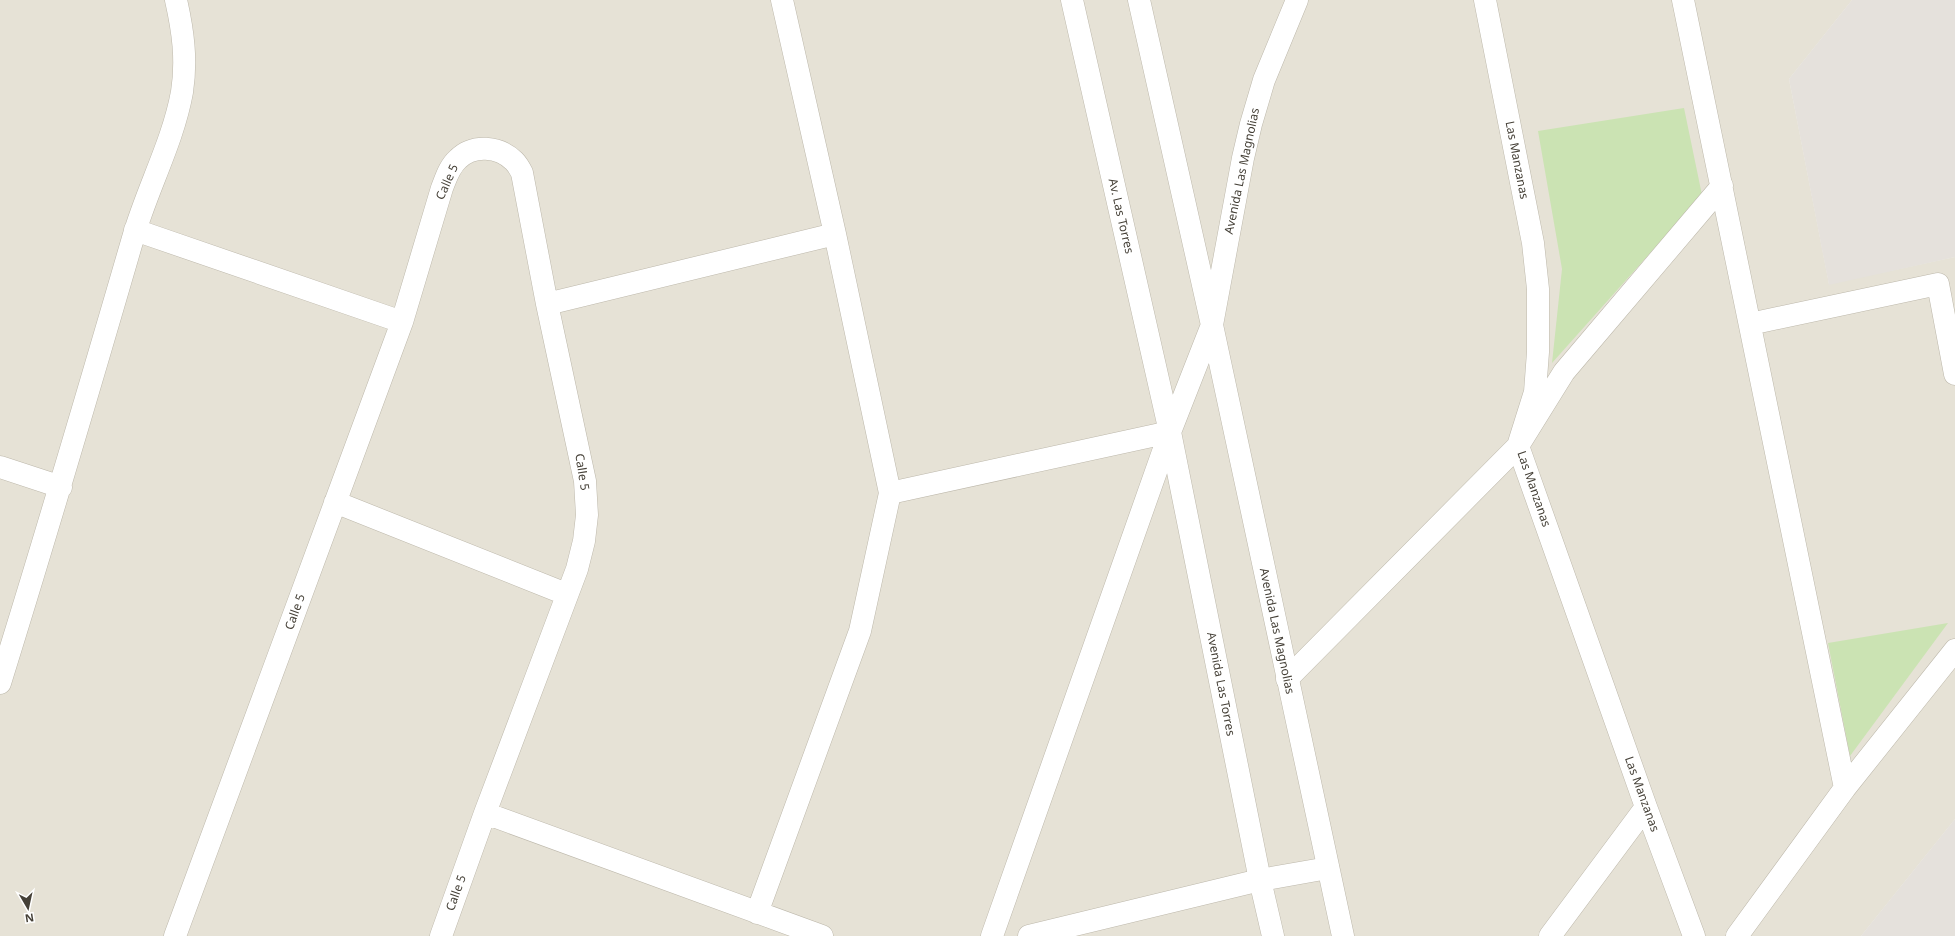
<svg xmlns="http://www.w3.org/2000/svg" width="1955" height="936" viewBox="0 0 1955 936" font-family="'Noto Sans',sans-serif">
	<rect width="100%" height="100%" fill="#f2f0e7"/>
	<path fill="#e6e2d6" d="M0 0H1852L1789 79 1829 284 1955 257V819L1861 936H0Z"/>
	<path fill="#e5e1dc" d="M1852 0H1955V257L1829 285 1789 79Z
		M1955 819V936H1861Z"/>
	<path fill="#cbe3b3" d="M1684 108 1702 195 1552 363 1562 269 1538 131Z
		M1948 623 1850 756 1828 643Z"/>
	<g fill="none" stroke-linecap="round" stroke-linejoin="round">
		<g stroke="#bdb8ab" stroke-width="23">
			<path id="minor" d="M1485 0 1533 243 1538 289V352L1535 392 1518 446 1646 807 1694 936
				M1683 0 1845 788
				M135 230 402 322
				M547 304 835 234
				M1750 324 1938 284 1955 374
				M0 467 61 487
				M890 493 1170 432
				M335 502 566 594
				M1287 679 1518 446 1564 372 1722 186
				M0 683C46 535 90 386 133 238 147 189 173 142 182 92 187 60 183 31 176 0
				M485 813 822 936
				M757 913 860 631 890 493 835 234 782 0
				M175 936 402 322 442 188C446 178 449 167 458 159 473 144 499 146 514 161 517 164 520 169 522 173L547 304 585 481 587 515 584 541 577 569 485 813 441 936
				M992 936 1170 432
				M1029 936 1260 880 1328 868
				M1550 936 1646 807
				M1737 936 1845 788 1955 650"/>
		</g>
		<g stroke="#bdb8ab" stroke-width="23">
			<path id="tertiary" d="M1072 0 1170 432 1260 880 1273 936
				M1139 0 1212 325 1343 936
				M1170 432 1212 325 1243 158 1251 124 1264 80 1297 0"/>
		</g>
		<use href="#minor" stroke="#fff" stroke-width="22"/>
		<use href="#tertiary" stroke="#fff" stroke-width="22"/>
	</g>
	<g text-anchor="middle" stroke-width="4" stroke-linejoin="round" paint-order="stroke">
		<g font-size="12" fill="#454037" stroke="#fff">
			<text transform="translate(1517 160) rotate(79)" y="4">Las Manzanas</text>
			<text transform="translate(1242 171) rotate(-78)" y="4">Avenida Las Magnolias</text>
			<text transform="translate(447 182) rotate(-66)" y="4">Calle 5</text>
			<text transform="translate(1121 216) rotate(77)" y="4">Av. Las Torres</text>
			<text transform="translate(582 472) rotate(81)" y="4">Calle 5</text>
			<text transform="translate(1534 489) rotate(71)" y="4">Las Manzanas</text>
			<text transform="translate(295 612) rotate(-70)" y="4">Calle 5</text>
			<text transform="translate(1277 631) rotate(78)" y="4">Avenida Las Magnolias</text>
			<text transform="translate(1221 684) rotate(79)" y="4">Avenida Las Torres</text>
			<text transform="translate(1642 794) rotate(70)" y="4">Las Manzanas</text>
			<text transform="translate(456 893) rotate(-70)" y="4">Calle 5</text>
		</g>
	</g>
	<g transform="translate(28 908) rotate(171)" stroke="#ffffff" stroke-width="3" paint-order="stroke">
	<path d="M0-3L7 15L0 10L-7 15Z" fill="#454037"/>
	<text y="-6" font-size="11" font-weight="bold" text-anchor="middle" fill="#454037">N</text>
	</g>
</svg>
